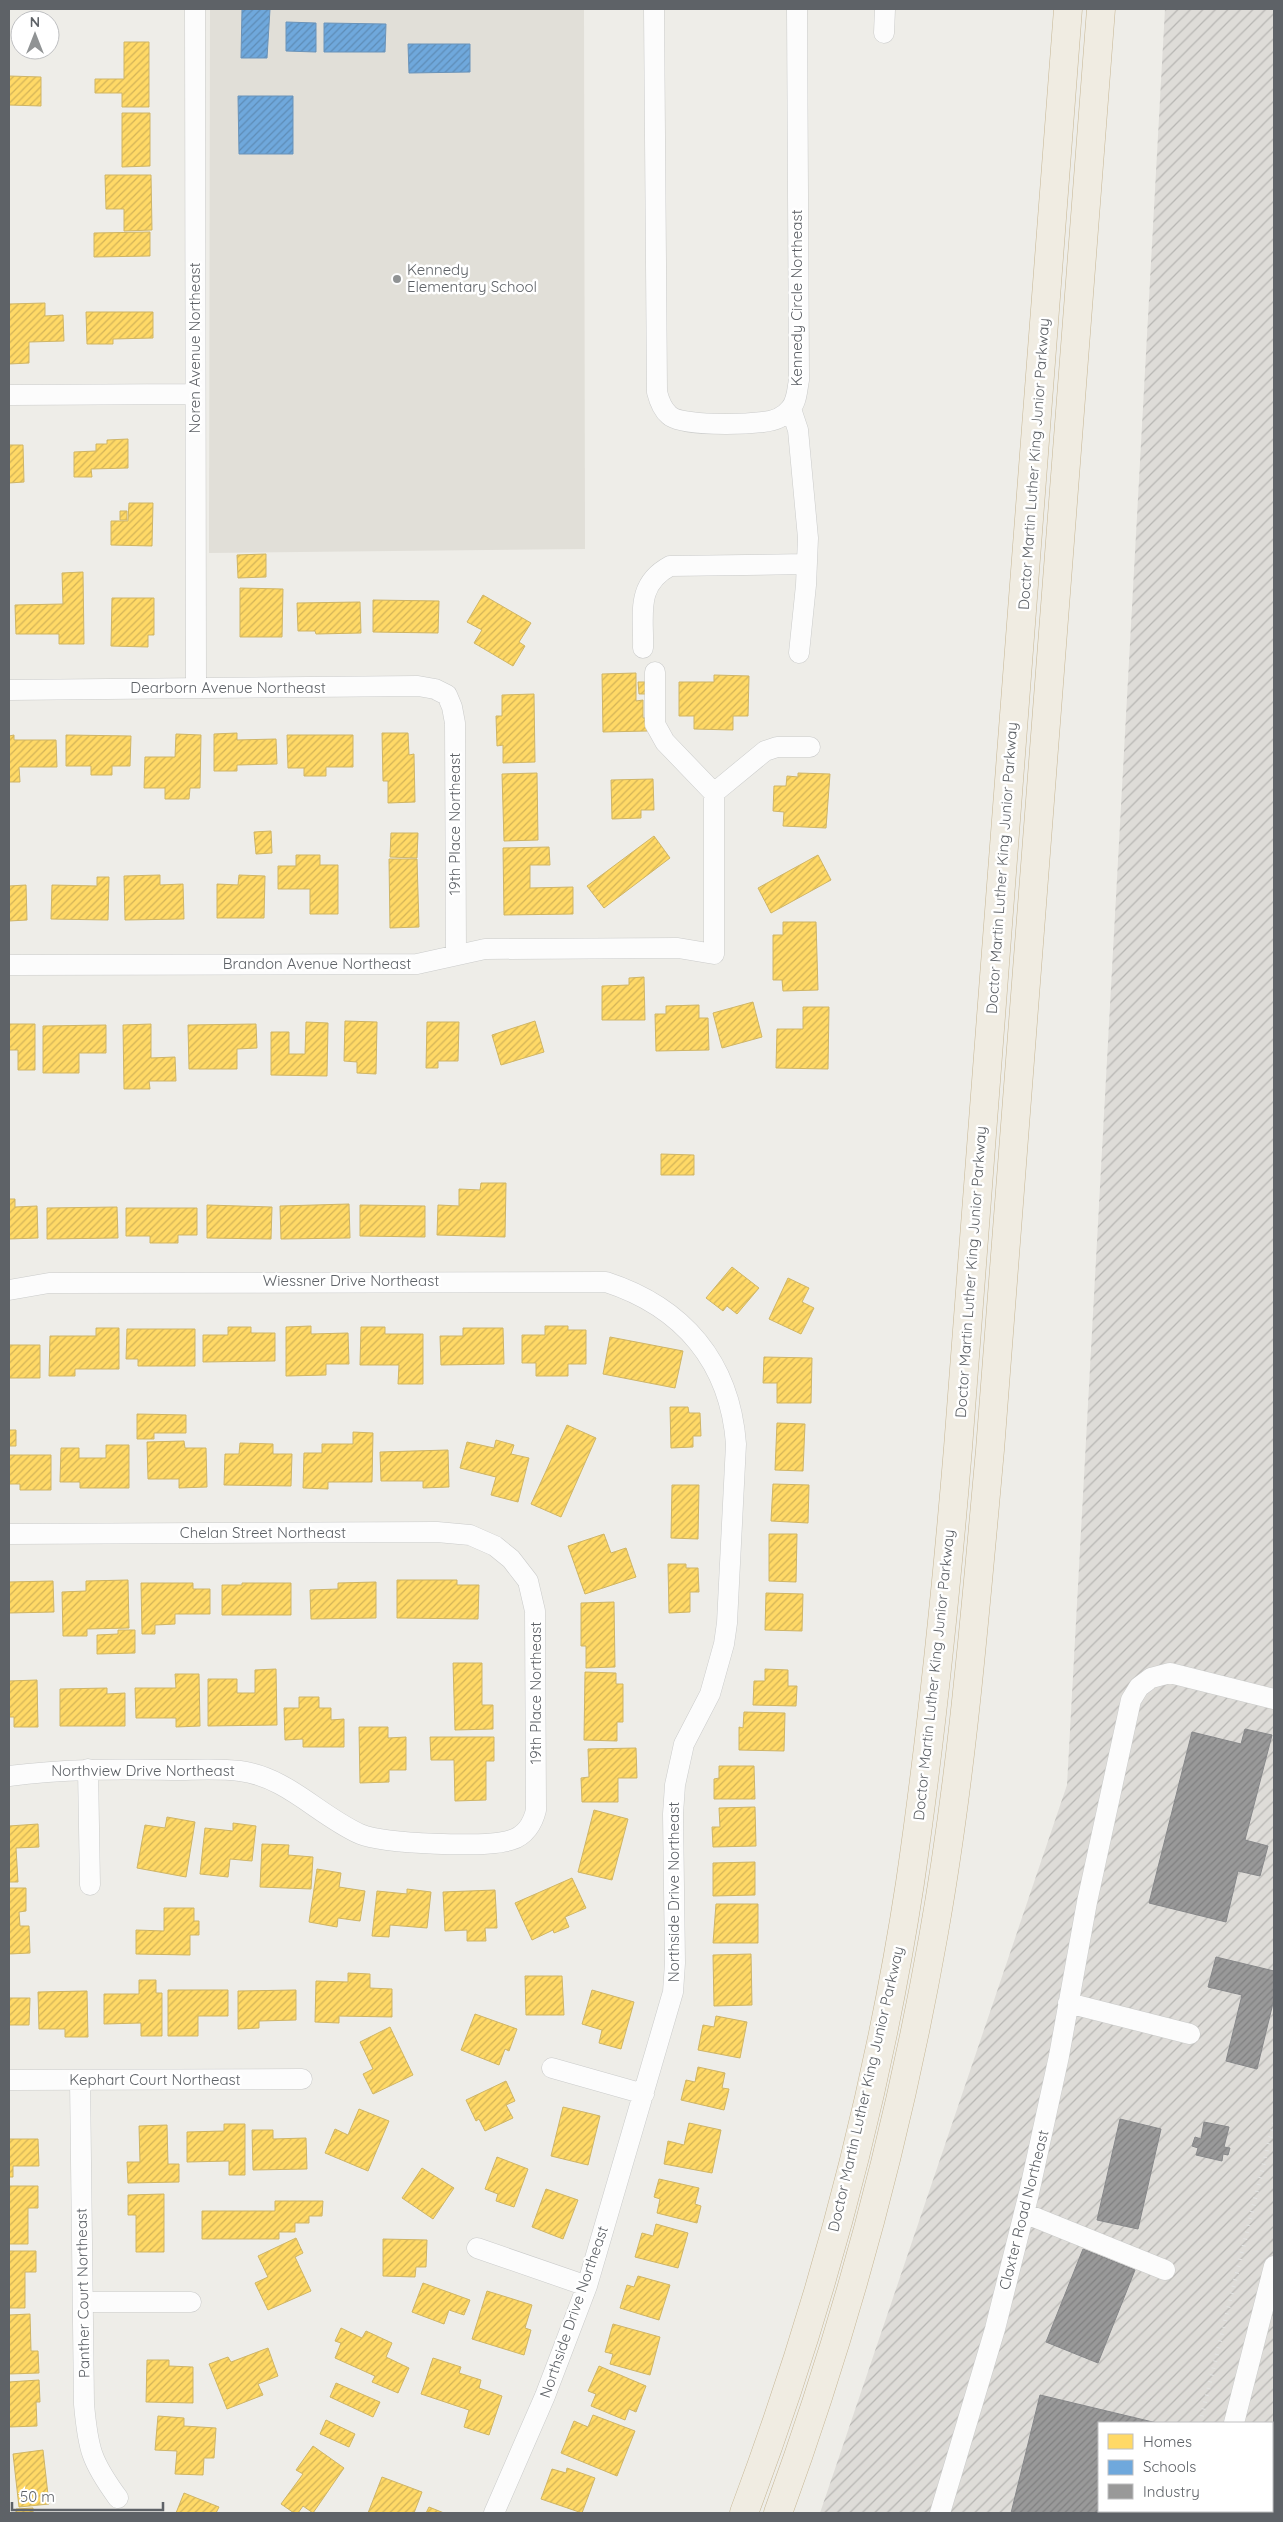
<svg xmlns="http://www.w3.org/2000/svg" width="1283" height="2522" viewBox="0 0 1283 2522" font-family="Quicksand,sans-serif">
	<defs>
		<pattern id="industrial-furrows" width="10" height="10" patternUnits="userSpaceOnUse" patternTransform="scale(1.25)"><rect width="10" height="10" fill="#dedcd8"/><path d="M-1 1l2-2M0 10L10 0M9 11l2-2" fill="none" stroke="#b7b6b3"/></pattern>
		<pattern id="homes-hatch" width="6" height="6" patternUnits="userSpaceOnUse" patternTransform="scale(1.25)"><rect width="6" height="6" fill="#ffd966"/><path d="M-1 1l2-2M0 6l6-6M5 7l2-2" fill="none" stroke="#d2b358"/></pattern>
		<pattern id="schools-hatch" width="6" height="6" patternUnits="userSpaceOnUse" patternTransform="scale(1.25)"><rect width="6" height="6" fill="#6fa8dc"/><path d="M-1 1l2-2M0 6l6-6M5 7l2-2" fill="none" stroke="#5e8cb6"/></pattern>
		<pattern id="industry-hatch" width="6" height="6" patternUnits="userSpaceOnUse" patternTransform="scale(1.25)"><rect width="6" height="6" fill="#999"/><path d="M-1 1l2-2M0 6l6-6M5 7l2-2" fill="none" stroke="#808081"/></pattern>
	</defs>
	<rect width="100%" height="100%" fill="#eeede8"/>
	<path fill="url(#industrial-furrows)" fill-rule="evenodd" d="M1165 9H1274V2513H820L1067 1785ZM1099 2423H1272V2511H1099Z"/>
	<path fill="#e1dfd8" d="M210 9H584L585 549 209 553Z"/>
	<path fill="url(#homes-hatch)" stroke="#cfb566" d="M124 42H149V107H122V93H95V79H124Z
		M9 76 41 77V106L9 105Z
		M122 113H150V166L122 167Z
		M105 175H151L152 230 124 231V209H106Z
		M150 232V256L94 257V233Z
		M45 303V316L63 315 64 341 29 342V363L9 364V304Z
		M86 312H153V338L113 339V344H87Z
		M128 439V468L91 469 92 477H74V452L96 451V444H107V440Z
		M9 445H23L24 482 9 483Z
		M129 503H153L152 546 111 545V521H128Z
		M120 511H127V520H120Z
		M266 554V577L238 578 237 555Z
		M83 572 84 644H59V634H16L15 605 63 604 62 573Z
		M240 588 283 589 282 637H240Z
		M483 595 531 623 519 642 525 646 513 666 474 643 482 630 467 622Z
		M112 598H154V635H148V647L111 646Z
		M373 600 439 601 438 633 373 632Z
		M360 602 361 633 316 634 315 631H298L297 603Z
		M636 673V701L643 700V718H647V731L603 732 602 674Z
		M714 675 749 676 748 716H733V730L694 729V716H679V682H714Z
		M638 682H647V694H639Z
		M534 694 535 762 503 763V745L497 746 496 716H502V695Z
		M237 733V740L276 739 277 764 237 765V771H214V734Z
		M382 733H408L409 755 414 754 415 802 388 803V781H383Z
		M176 734 201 735 200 788H190L189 799H165V788H144L145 757H175Z
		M14 735V740H56L57 767H19L20 782H9V736Z
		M66 735 131 736 130 766H112V775H91V766H66Z
		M287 735H353V767H326V776H304V768H288Z
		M537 773 538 840 504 841 502 774Z
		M798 773 830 774 826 828 783 826 784 812 773 811 774 786H786L787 776 798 777Z
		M653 779 654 810H641V818L612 819 611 780Z
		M271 831 272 853 256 854 254 832Z
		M391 833H418L417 858 390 857Z
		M654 836 670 858 604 908 587 886Z
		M549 847 550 865H530V888L573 887V914L504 915 503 848Z
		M296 855H320V865H338V914H310V889H278V866H296Z
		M818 855 831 880 771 913 758 888Z
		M389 859H417L419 927 390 928Z
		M160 875V885L183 884 184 919 125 920 124 876Z
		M239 875 265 876 264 918H217V884L238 885Z
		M97 877H109L108 920 51 919 52 885 97 886Z
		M26 885 27 920 9 921V886Z
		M783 922H816L818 990 783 991 782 980H773V935H783Z
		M644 977 645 1020H602V986L629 985V978Z
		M753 1002 762 1037 722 1048 713 1013Z
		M699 1005V1018H708L709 1050 656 1051 655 1014H666V1006Z
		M803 1007H829L828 1069 776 1068 777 1029H803Z
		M345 1021 377 1022 376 1074 357 1073V1062L344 1061Z
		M535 1021 544 1052 501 1065 492 1035Z
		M306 1022 328 1023 327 1076 271 1075V1032H289V1054H305Z
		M427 1022H459L458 1061H438V1068H426Z
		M9 1024H35V1070H18V1050H9Z
		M151 1024V1058L175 1057 176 1081H149L150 1089H124L123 1025Z
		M256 1024 257 1048 237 1049V1069H189L188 1025Z
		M106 1025V1053H79V1073H43V1026Z
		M661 1154 694 1155V1175H661Z
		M481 1183H506L505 1237 437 1235 438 1205 459 1206V1189L480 1190Z
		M9 1199H15V1207L37 1206 38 1238 9 1239Z
		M349 1204 350 1238 281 1239 280 1206Z
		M207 1205 272 1207 271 1239 207 1238Z
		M360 1205 425 1206V1237L360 1236Z
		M117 1207 118 1238 47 1239V1208Z
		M126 1208H197V1235H178V1243H150V1236H126Z
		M732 1267 759 1288 737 1314 727 1306 723 1311 706 1298Z
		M788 1278 809 1288 802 1302 814 1308 801 1334 769 1319Z
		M311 1326V1334L348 1333 349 1364H326V1375L286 1376V1327Z
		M545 1326H568V1330H586V1364H568V1376H536V1363H522V1335H545Z
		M228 1327H251V1333H275V1361L203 1362V1335H228Z
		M361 1327H385V1334H423V1384H398L399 1365H360Z
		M96 1328H119V1369H75V1376H49L50 1336H96Z
		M463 1328H503L504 1364 441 1365 440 1336H463Z
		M127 1329H195V1366H138V1359H126Z
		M610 1337 683 1351 675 1388 603 1374Z
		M9 1345H40V1378H9Z
		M764 1357 812 1358 811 1403H777V1383H763Z
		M670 1407H688L689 1413H700L701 1436H693V1447L671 1448Z
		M137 1414 186 1415V1433H154V1439H137Z
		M777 1423 805 1424 803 1471 775 1470Z
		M567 1425 596 1438 561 1517 531 1504Z
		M9 1430H16V1446H9Z
		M353 1432 373 1433 372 1482H328V1489L303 1488 304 1453H322V1444H353Z
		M496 1440 514 1445 511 1454 529 1458 518 1502 491 1495 496 1477 460 1468 467 1442 494 1448Z
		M184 1441 185 1448H206L207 1487 179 1488V1479H148L147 1442Z
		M240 1443 273 1444V1454H292L291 1486 224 1485 225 1454H239Z
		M106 1445H129V1488H80V1482H60L61 1448H79V1458H106Z
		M448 1450 449 1487 423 1488V1481H381L380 1452Z
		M9 1455H51V1490H20V1484H9Z
		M773 1484 809 1485 808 1523 771 1521Z
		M672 1485H699L698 1539 671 1538Z
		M604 1534 611 1553 626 1548 636 1577 585 1594 568 1546Z
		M769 1534H797L796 1582 769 1581Z
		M668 1564H686V1568H698L699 1592H690V1612L669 1613Z
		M128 1580 129 1628 87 1629V1636H63L62 1592 86 1591V1581Z
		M397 1580H457V1585H479L478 1619 397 1618Z
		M53 1581 54 1612 9 1613V1582Z
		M376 1582V1618L311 1619 310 1590 338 1589V1583Z
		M141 1583H193V1589H210V1614H175V1624L155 1625V1634H142Z
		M242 1583H291V1615H222V1585H242Z
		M766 1593 803 1594 802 1631 765 1630Z
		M614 1602 615 1667 586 1668V1646H581V1603Z
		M118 1630H135V1653L97 1654V1635L118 1634Z
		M453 1663H482V1705H493V1729L455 1730Z
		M276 1669 277 1725 208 1726V1679H237V1693H255V1670Z
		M765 1669 788 1670V1686H797L796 1706 753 1705 754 1681H765Z
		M585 1672 616 1673V1684H623V1722H617V1741L584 1740Z
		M175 1674H199L200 1726 176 1727V1718H136L135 1688H176Z
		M37 1680 38 1727H14V1717H9V1681Z
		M107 1688V1694L125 1693V1726H60V1689Z
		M299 1697H319V1708H331V1720L344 1719V1747H303V1739L285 1740 284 1708H299Z
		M744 1712 785 1713 784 1751 739 1750V1727L743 1728Z
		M359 1727H388V1738L406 1737V1770H389V1782L360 1783Z
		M430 1737H494V1761H486V1800L455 1801 454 1760H431Z
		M636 1748 637 1778H618V1802H582L581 1778 589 1777 588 1749Z
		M719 1766H754L755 1799H714V1779L719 1778Z
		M755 1807 756 1846 713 1847 712 1827H720L719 1808Z
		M594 1810 628 1819 612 1880 578 1872Z
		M167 1817 195 1822 186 1877 137 1868 145 1825 165 1828Z
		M233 1823 256 1826 252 1861 230 1859 228 1877 200 1874 205 1828 233 1831Z
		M38 1824 39 1847 16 1848 18 1882H9V1826Z
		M262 1844 289 1845 288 1855 313 1857 311 1889 260 1887Z
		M755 1862V1895L713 1896V1863Z
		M317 1869 341 1873 339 1887 365 1891 360 1921 338 1918 337 1927 309 1922Z
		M572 1878 586 1908 565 1917 569 1927 554 1933 553 1930 532 1940 515 1903Z
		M9 1888H26V1911L19 1912 20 1926H29L30 1953 9 1954Z
		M407 1889 431 1892 427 1928 390 1925 389 1937 372 1936 377 1891 407 1894Z
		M495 1890 497 1928H485L486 1941H467V1930L445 1931 443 1892Z
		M716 1904H758V1943H713Z
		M164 1908H194V1921H199V1935H190V1955L136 1954V1930L164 1931Z
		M751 1954 752 2005 714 2006 713 1955Z
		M348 1973 370 1974V1988L392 1989V2017L339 2016V2023L315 2022 316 1981 348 1982Z
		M525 1976H562L564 2015H526Z
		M139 1980H156V1993H162V2036H141V2023L104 2024V1994H139Z
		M168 1990H228V2016H198V2036H168Z
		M296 1990V2020L259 2021V2028L238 2029V1991Z
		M592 1990 634 2002 621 2049 599 2043 602 2030 582 2024Z
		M87 1991 88 2037H65V2029H39L38 1992Z
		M9 1998H30L29 2025H9Z
		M475 2014 517 2029 509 2051 505 2049 499 2065 461 2050Z
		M716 2016 747 2022 740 2058 698 2050 703 2025 714 2027Z
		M390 2027 413 2075 373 2094 363 2074 373 2069 360 2042Z
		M698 2067 725 2073 722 2088 729 2089 724 2110 681 2100 686 2080 695 2082Z
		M506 2081 515 2101 506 2105 513 2118 485 2131 479 2119 476 2121 466 2100Z
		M563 2107 600 2116 588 2165 551 2156Z
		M359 2109 389 2121 368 2171 325 2153 335 2129 348 2135Z
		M689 2123 721 2130 712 2173 664 2164 668 2141 684 2145Z
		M224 2124H245V2175H229V2161L187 2162V2132L224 2131Z
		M167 2125 168 2164H179V2182L128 2183 127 2162H140L139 2126Z
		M252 2130H273V2139L306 2138 307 2169 253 2170Z
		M9 2139H38L39 2166H13V2177H9Z
		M497 2157 528 2169 514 2207 496 2201 498 2194 485 2189Z
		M422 2168 454 2188 433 2219 402 2198Z
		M659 2179 699 2188 695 2204 701 2206 697 2223 657 2213 660 2199 654 2197Z
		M9 2186H38V2208H28V2244H9Z
		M546 2189 578 2200 563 2239 532 2227Z
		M164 2194V2252H136V2215H128V2195Z
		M275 2201H323L322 2216H309V2223H295V2232H279V2239H202V2211H275Z
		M656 2224 688 2233 678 2268 635 2257 642 2233 653 2236Z
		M296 2238 303 2253 295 2257 311 2291 268 2310 255 2283 268 2277 258 2256Z
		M383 2239 427 2240 426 2267H416L415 2277 383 2276Z
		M9 2251H36V2272H25V2308H9Z
		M638 2276 670 2285 659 2320 620 2308 627 2285 634 2287Z
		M423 2283 470 2300 464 2315 449 2310 444 2324 412 2312Z
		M487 2291 532 2305 525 2328 531 2330 524 2355 472 2339Z
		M30 2314 31 2351H38L39 2373 9 2374V2315Z
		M613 2324 660 2337 650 2375 610 2364 613 2354 605 2352Z
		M341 2328 362 2338 366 2331 392 2343 386 2357 409 2368 398 2393 372 2382 375 2376 335 2358 341 2343 335 2341Z
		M268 2348 278 2376 258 2384 263 2395 227 2409 209 2364 228 2357 231 2362Z
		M433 2358 461 2367 459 2373 481 2380 479 2388 502 2396 489 2435 464 2427 469 2410 421 2394Z
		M147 2360H169V2366L193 2367V2403L146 2402Z
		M599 2366 646 2386 636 2412 629 2409 625 2420 591 2406 596 2394 588 2391Z
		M39 2380 40 2402H36L37 2426 9 2427V2382Z
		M336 2383 380 2402 373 2417 330 2397Z
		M593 2415 635 2431 617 2476 561 2453 574 2421 588 2427Z
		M158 2416 184 2418V2426L216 2428 214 2458H204L203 2475 175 2474 177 2451 155 2450Z
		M326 2420 355 2434 349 2447 320 2434Z
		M313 2446 344 2468 313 2513 303 2506 298 2513H294L281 2504 303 2474 296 2470Z
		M43 2450 49 2504 19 2507 13 2454Z
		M567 2468 595 2478 582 2513 541 2499 552 2469 566 2473Z
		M382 2477 422 2492 414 2513H368Z
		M184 2493 219 2507 216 2513H176Z
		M429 2507 444 2513H426Z
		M33 2508V2513H16V2509Z"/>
	<path fill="url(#schools-hatch)" stroke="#6a93b9" d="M242 9H270L267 58H241Z
		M286 22 316 23V52L286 51Z
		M324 23 386 24 385 52H324Z
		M408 44H470V72L409 73Z
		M238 96H293V154H239Z"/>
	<path fill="url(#industry-hatch)" stroke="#87888a" d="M1245 1729 1272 1735 1245 1840 1268 1846 1260 1876 1238 1871 1226 1922 1149 1903 1192 1732 1241 1744Z
		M1216 1957 1274 1971V1999L1257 2069 1226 2061 1242 1995 1208 1987Z
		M1120 2119 1161 2129 1138 2229 1097 2220Z
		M1204 2122 1229 2127 1224 2147 1230 2148 1228 2155 1223 2154 1222 2161 1196 2155 1198 2148 1192 2146 1195 2137 1201 2139Z
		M1083 2249 1135 2270 1098 2363 1046 2342Z
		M1040 2395 1157 2423H1099V2511H1151V2513H1011Z"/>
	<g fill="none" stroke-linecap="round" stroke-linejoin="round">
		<g stroke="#cacbca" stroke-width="21">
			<path id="minor" d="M195 9 196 688
				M654 9 657 392C659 400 662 409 669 415 681 427 746 424 763 422 773 421 784 417 790 409 797 402 797 390 799 380L797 9
				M884 33 885 9
				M9 395 195 394
				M791 409 798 430 808 538 806 585 799 653
				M643 648C644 614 635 585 670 566L807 564
				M655 672V724L665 742 714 793
				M9 690 418 686 435 689 447 695 452 707 455 723 456 955
				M714 793 765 751 777 747H810
				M9 965 417 964 485 949 678 948 714 954V793
				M9 1290 49 1283 606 1282C683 1307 730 1362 736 1444L727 1623 724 1644 710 1694 684 1744 675 1785 673 1814 675 1963 673 1992 587 2286 545 2396 494 2513
				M9 1534 437 1532 470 1535 495 1546 511 1559 528 1581 535 1611 536 1810C533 1823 525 1836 511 1840 485 1848 385 1844 360 1834 318 1815 287 1777 240 1771 218 1768 194 1770 172 1770 117 1769 63 1769 9 1776
				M88 1769 90 1885
				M1068 2003 1190 2034
				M552 2068 644 2094
				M9 2080 302 2079
				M80 2080 84 2404C88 2449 91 2461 118 2498
				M1024 2213 1165 2270
				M477 2248 587 2286
				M83 2302H191
				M1234 2423 1274 2266
				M940 2513 995 2329 1029 2193 1059 2056 1087 1902 1131 1700 1139 1687 1151 1678 1170 1673 1274 1699
				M1212 2513 1213 2511"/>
		</g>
		<g stroke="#c6b694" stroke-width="29">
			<path id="highway" d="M744 2513C820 2310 877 2098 910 1883 931 1739 946 1593 958 1448L1068 9
				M778 2513C846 2327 898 2134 933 1938 962 1777 975 1613 990 1450L1101 9"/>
		</g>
		<use href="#minor" stroke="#fcfcfc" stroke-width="20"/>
		<use href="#highway" stroke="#f0ece2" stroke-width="28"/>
		<path stroke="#e3e4e3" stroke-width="4" stroke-dasharray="1 6" stroke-linecap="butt" d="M1200 2423 1274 2122
			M1177 2513 1178 2511"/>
	</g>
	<circle fill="#909394" stroke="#fff" stroke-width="2" cx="397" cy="279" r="5"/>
	<g text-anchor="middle" stroke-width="5" stroke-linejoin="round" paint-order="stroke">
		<g font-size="15" fill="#5e6267" stroke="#fff" text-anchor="start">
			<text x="407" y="275">Kennedy<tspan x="407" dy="17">Elementary School</tspan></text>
		</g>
		<g font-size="15" fill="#5e6267" stroke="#fff">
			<text transform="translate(797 298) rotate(-90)" y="5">Kennedy Circle Northeast</text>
			<text transform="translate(195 348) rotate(-90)" y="5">Noren Avenue Northeast</text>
			<text transform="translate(1034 464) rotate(-86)" y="5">Doctor Martin Luther King Junior Parkway</text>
			<text x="228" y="693">Dearborn Avenue Northeast</text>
			<text transform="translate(455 824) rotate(-90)" y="5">19th Place Northeast</text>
			<text transform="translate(1002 868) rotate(-86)" y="5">Doctor Martin Luther King Junior Parkway</text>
			<text x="317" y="969">Brandon Avenue Northeast</text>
			<text transform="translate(971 1272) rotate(-86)" y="5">Doctor Martin Luther King Junior Parkway</text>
			<text x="351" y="1286">Wiessner Drive Northeast</text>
			<text x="263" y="1538">Chelan Street Northeast</text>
			<text transform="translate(934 1675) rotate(-84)" y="5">Doctor Martin Luther King Junior Parkway</text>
			<text transform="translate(536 1693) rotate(-90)" y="5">19th Place Northeast</text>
			<text x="143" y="1776">Northview Drive Northeast</text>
			<text transform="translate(674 1892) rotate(-90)" y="5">Northside Drive Northeast</text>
			<text x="155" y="2085">Kephart Court Northeast</text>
			<text transform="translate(866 2089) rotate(-77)" y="5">Doctor Martin Luther King Junior Parkway</text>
			<text transform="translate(1024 2210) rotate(-76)" y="5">Claxter Road Northeast</text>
			<text transform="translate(83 2293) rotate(-91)" y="5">Panther Court Northeast</text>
			<text transform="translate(574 2312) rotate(-71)" y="5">Northside Drive Northeast</text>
		</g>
	</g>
	<rect width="1283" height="2522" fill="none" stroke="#5e6267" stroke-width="20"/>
	<rect x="1098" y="2422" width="175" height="90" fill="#ffffff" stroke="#bfc0c2"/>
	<rect x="1108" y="2434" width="25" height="15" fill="#ffd966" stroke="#bfc0c2"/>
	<text x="1143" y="2447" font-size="15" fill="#5e6267">Homes</text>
	<rect x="1108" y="2460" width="25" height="15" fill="#6fa8dc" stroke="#bfc0c2"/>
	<text x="1143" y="2472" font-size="15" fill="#5e6267">Schools</text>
	<rect x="1108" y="2484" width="25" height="15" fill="#999999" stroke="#bfc0c2"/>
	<text x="1143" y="2497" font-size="15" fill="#5e6267">Industry</text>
	<g transform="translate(35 35)"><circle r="24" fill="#ffffff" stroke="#bfc0c2"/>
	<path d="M0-4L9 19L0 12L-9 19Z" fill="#909394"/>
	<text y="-8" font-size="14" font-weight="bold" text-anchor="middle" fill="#5e6267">N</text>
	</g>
	<path d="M12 2502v8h151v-8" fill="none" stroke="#5e6267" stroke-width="2.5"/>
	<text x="20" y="2502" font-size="15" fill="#5e6267" stroke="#ffffff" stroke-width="4" paint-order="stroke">50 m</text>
</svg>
